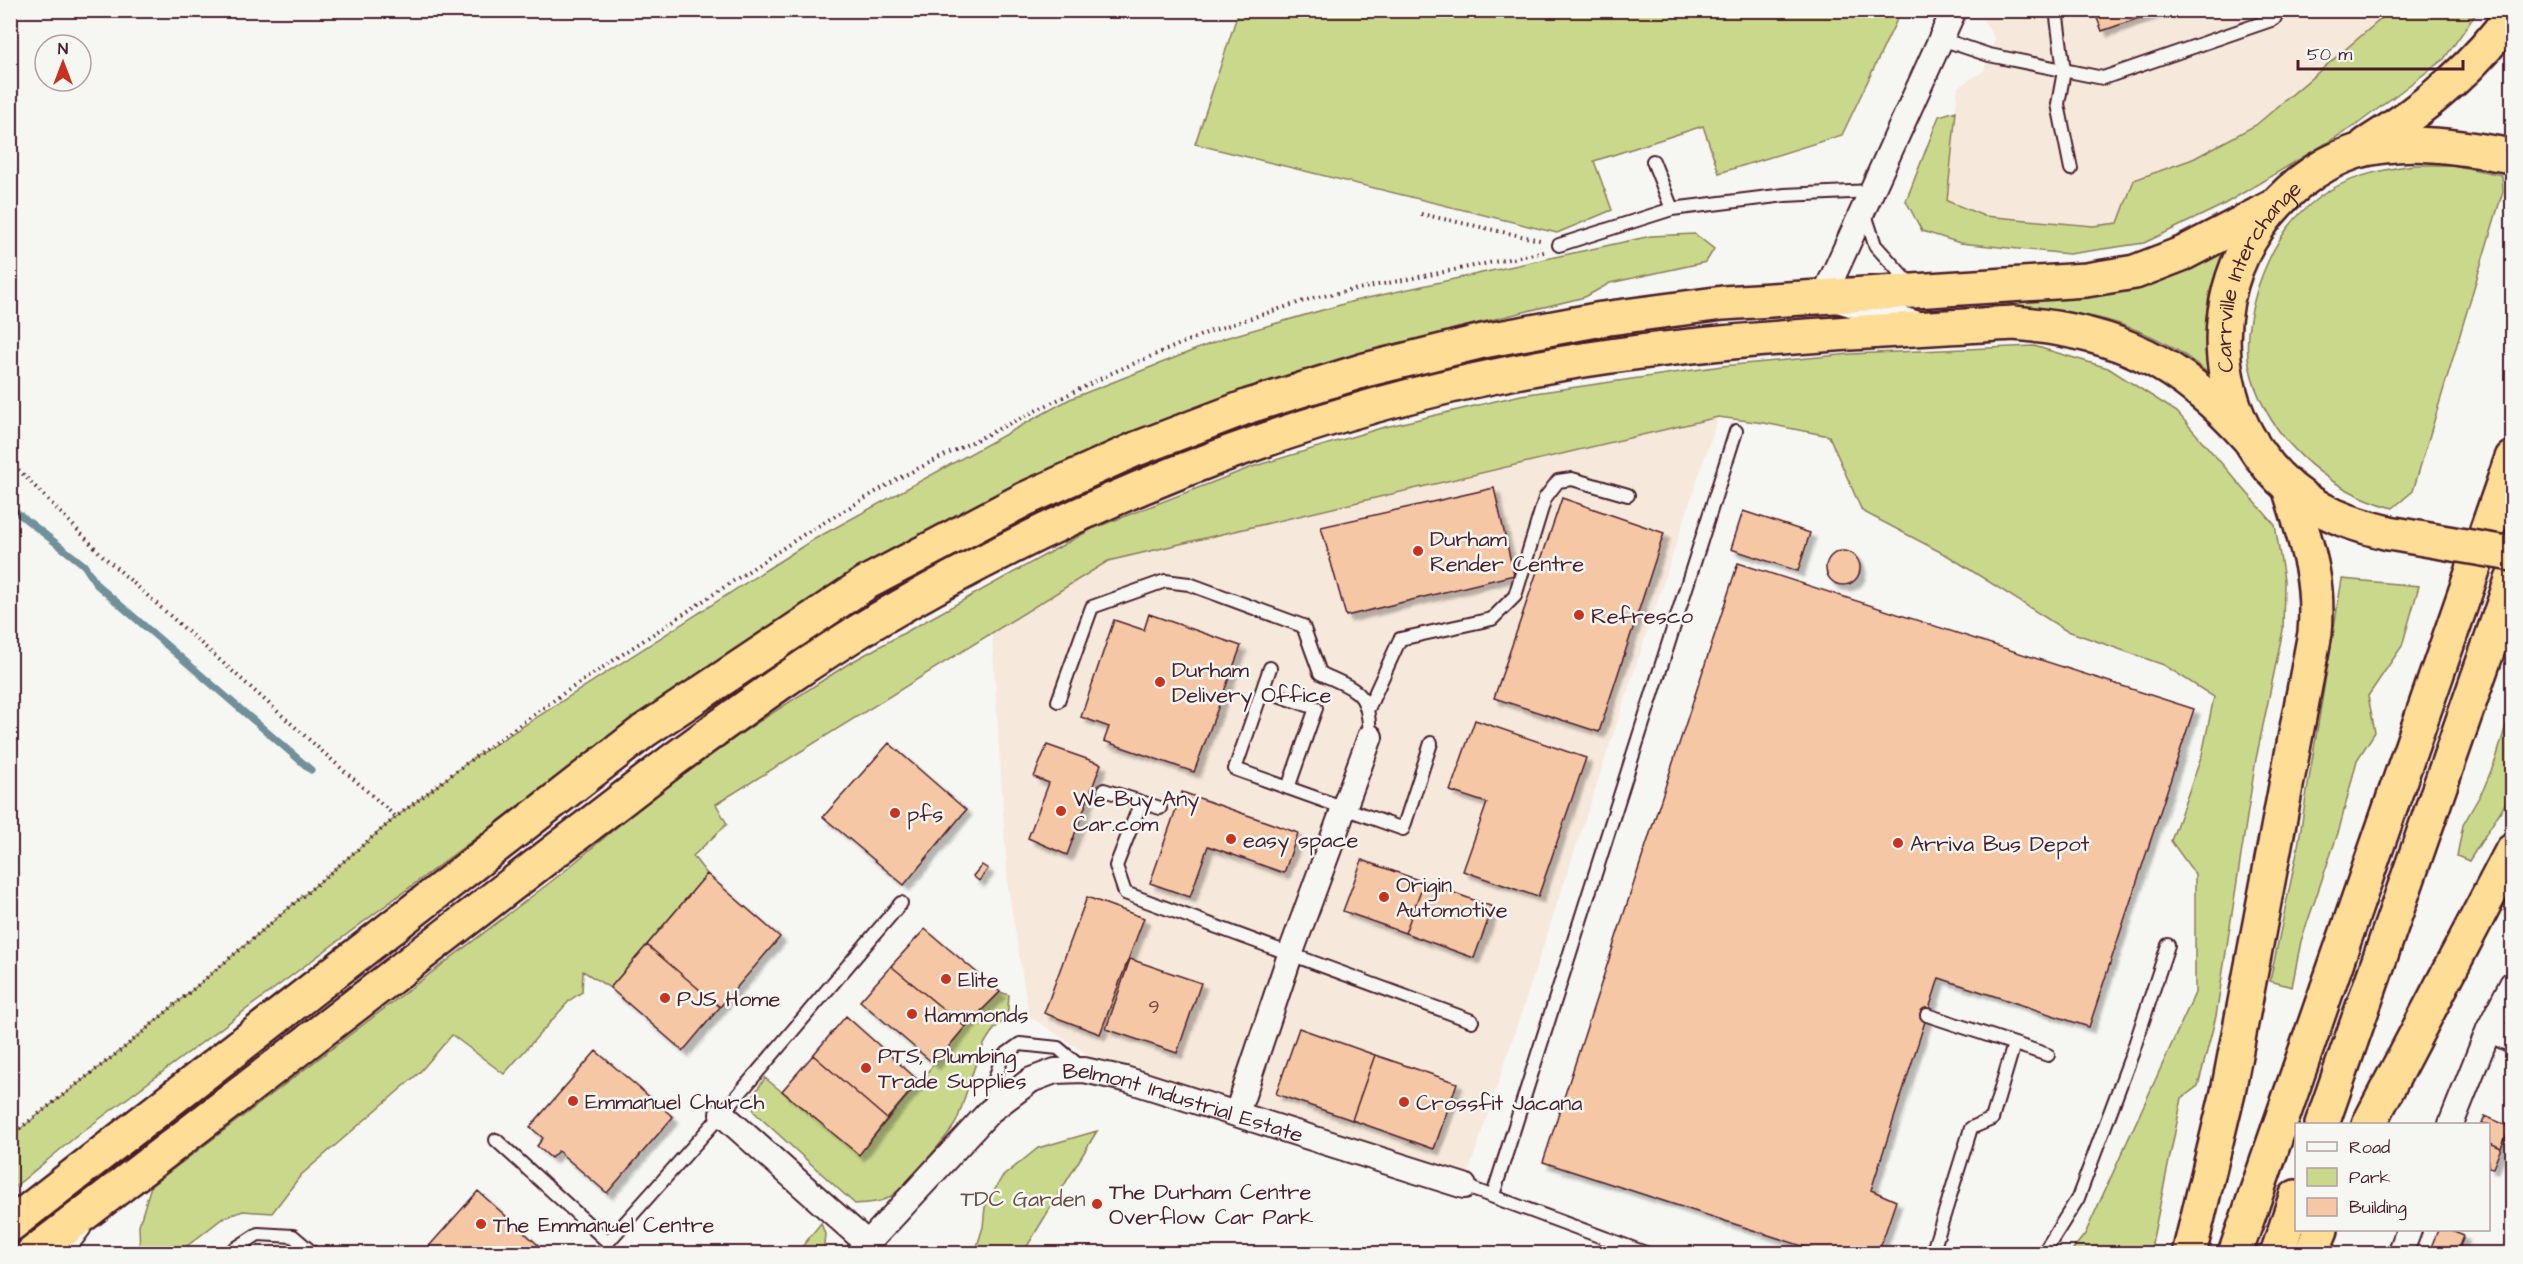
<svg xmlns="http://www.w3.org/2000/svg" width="2523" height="1264" viewBox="0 0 2523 1264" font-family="'Architects Daughter',sans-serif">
	<defs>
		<filter id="shadow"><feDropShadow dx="5.5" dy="5.5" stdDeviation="1.5" flood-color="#0004"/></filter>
	</defs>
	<rect width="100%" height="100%" fill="#f6f6f2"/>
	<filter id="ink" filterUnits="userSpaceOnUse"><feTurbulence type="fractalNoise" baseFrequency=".0167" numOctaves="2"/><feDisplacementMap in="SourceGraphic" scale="12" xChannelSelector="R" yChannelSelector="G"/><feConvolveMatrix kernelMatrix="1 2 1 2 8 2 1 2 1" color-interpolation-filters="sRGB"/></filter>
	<g filter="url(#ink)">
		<path fill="#f6e8db" d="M1978 11H2378L2381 19 2256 125 2193 159 2134 180 2118 223 2093 226 1984 216 1946 201 1958 87 1984 71 1995 39Z
			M1718 417 1464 1186 1125 1079 1029 1016 1008 886 992 633 1108 561Z"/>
		<path fill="#cad88c" stroke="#8a7c5c" stroke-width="1.5" d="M1239 10H1901V11L1842 135 1719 173 1703 126 1594 161 1612 210 1557 233 1195 144Z
			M2385 11H2478L2444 59 2355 126 2221 206 2144 243 2069 254 1960 243 1922 231 1906 201 1939 116 1956 111 1947 201 1984 216 2093 226 2118 223 2134 180 2193 159 2256 125 2381 19Z
			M2414 165H2452L2502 175 2503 191 2413 491 2393 508C2326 490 2263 435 2249 364 2244 338 2251 309 2259 284 2270 252 2286 223 2313 202 2342 178 2378 170 2414 165Z
			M1695 234 1714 249 1706 262 1610 283 1585 297 1454 329 1252 388 856 571 666 696 78 1135 11 1190V1136L125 1047 396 817 472 759 811 541 1070 399 1225 338 1354 301 1651 236Z
			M2228 247C2203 291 2203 325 2209 374 2149 321 2080 310 2002 306V301C2089 296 2153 298 2228 247Z
			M2034 346 2108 368 2177 412 2275 525 2284 580 2283 630 2256 759 2216 1016 2198 1086 2182 1098 2150 1253H2070L2085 1234 2195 993V874L2171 841 2202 755 2214 697 2164 665 2065 630 1950 557 1862 511 1829 436 1764 423 1718 417 1108 561 716 804 727 824 693 856 707 874 610 988 583 971 582 992 570 1000 504 1074 452 1035 419 1073 301 1175 272 1213 243 1211 223 1218 178 1253H140L139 1225 151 1186 561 874 686 769 848 664 1092 529 1252 467 1381 428 1521 395 1722 366 1851 354Z
			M2342 579 2419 586 2402 646 2368 696 2375 732 2357 760 2339 830 2301 941 2292 987 2270 981 2297 852Z
			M2512 712V793L2469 861 2457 856 2463 825 2483 790 2496 759 2508 718Z
			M1000 992 1009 995 1007 1019C978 1033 969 1091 957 1120 953 1131 902 1189 891 1196 882 1203 867 1203 855 1204L754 1112 752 1097 765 1078 859 1154 965 1027Z
			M1097 1131 1023 1253H975L983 1227 985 1207 1002 1177 1038 1148Z
			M821 1223 825 1234 823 1253H797Z"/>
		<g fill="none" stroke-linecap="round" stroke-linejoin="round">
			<path stroke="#70909a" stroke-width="7" d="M10 507 84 565 97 585 311 770"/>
		</g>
		<path fill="#f5c7a5" stroke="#4a1f2b" stroke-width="1.5" filter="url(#shadow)" d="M2094 10H2159V11L2102 31Z
			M1494 488 1514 575 1346 616 1321 527Z
			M1562 498 1664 533 1599 732 1494 698Z
			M1743 511 1810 533 1798 571 1731 549Z
			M1826 568a17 17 0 1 1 34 0a17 17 0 1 1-34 0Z
			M1738 563 2194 709 2089 1027 1939 978 1871 1190 1896 1201 1878 1254H1827L1543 1162Z
			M1149 614 1241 646 1194 772 1104 741 1109 727 1081 717 1114 620 1144 630Z
			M1475 720 1586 758 1538 897 1463 871 1487 803 1450 791Z
			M889 743 966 810 904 885 823 817Z
			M1047 745 1101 764 1067 855 1028 838 1049 783 1034 777Z
			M1182 792 1298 833 1284 873 1208 846 1190 897 1150 883Z
			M1362 860 1424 882 1405 933 1343 911Z
			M982 865 988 869 979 881 973 876Z
			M707 874 780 937 720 1007 647 945Z
			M1424 882 1493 907 1474 958 1405 933Z
			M1087 897 1144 918 1100 1034 1044 1013Z
			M925 929 1000 992 965 1027 891 966Z
			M647 945 720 1007 683 1051 610 988Z
			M1130 959 1201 983 1177 1053 1106 1029Z
			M891 966 965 1027 934 1064 860 1001Z
			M846 1016 919 1081 887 1119 813 1055Z
			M1299 1028 1375 1055 1352 1120 1276 1094Z
			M596 1051 673 1117 607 1193 558 1151 551 1158 537 1146 543 1138 530 1127Z
			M813 1055 887 1119 859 1155 782 1091Z
			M1375 1055 1457 1083 1434 1149 1352 1120Z
			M2485 1116 2510 1127 2501 1148 2488 1142V1124H2482Z
			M2488 1142 2501 1148 2493 1168 2488 1167Z
			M478 1191 537 1244 547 1254H422Z
			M2438 1230H2449L2464 1236 2457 1254H2448L2431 1247Z"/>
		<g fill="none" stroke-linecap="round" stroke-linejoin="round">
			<g stroke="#4a1f2b" stroke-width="16">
				<path id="lane" d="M2056 10 2064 71 2058 104 2071 169
					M1941 39 1989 55 2103 78 2274 19 2279 10
					M1653 161 1672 209
					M1864 211 1875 245 1911 285
					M1559 245 1672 209 1785 195 1872 191
					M1270 668 1235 769 1403 829 1431 743
					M1263 690 1316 708 1288 788
					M1058 701 1092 607 1165 581 1189 584 1303 626 1320 673C1360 692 1368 690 1370 737
					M1369 707 1400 639 1492 619 1515 596 1545 498 1558 481 1572 479 1628 495
					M1104 790 1160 808
					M1141 802 1116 866 1125 893 1472 1021
					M1927 1015 2048 1055
					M991 1110 993 1085 1002 1057 1020 1044 1058 1048 1083 1069
					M496 1140 608 1242 722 1114 901 903
					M1464 1186 1648 1254
					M1493 1195 1736 431
					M66 1254 84 1230
					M227 1254 258 1234 293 1236 314 1254
					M1932 1254 1971 1128 1992 1119 2014 1044
					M2043 1254 2078 1198 2132 1054 2168 945"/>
			</g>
			<g stroke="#4a1f2b" stroke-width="28">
				<g id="street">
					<path d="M1915 323 1824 296 1954 10"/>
					<path d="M2489 1029 2512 1040"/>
					<path d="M1237 1113 1291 952 1370 737"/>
					<path d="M722 1114 867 1243"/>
					<path d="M2451 1124 2489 1029 2512 984"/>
					<path id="s1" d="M858 1254 990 1111 1031 1080 1055 1071 1084 1070 1125 1079 1464 1186"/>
					<path d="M2400 1254 2409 1230"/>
				</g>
			</g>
			<g stroke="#4a1f2b" stroke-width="38">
				<g id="highway">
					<path d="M2366 145C2421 111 2475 68 2512 14"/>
					<path id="s2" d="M2389 533C2365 527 2343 521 2321 509 2219 453 2194 318 2259 226 2281 194 2317 164 2355 152 2406 137 2461 147 2512 156"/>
					<path d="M2322 1124 2512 580"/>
					<path d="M2369 1124 2512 851"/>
					<path d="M10 1225 644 731 866 583 1025 499 1136 449 1249 406 1365 370 1483 341 1602 319 1723 303 2086 280 2135 272 2184 253 2271 208"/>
					<path d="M32 1254 672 761C738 713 804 664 874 622 1065 509 1278 421 1496 376 1666 340 1840 334 2013 323 2118 331 2181 362 2251 441"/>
					<path d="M2189 1254 2228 1092 2315 633C2320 575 2305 541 2289 487"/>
					<path d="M2235 1254 2512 458"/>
					<path d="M2277 1254 2296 1197"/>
					<path d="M2311 1254 2321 1230"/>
				</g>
			</g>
			<path stroke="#4a1f2b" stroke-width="4" stroke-dasharray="1.5 4.5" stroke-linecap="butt" d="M1421 214 1544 241
				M10 461 103 556 396 817
				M10 1136 125 1047 396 817 472 759 564 693 803 535 901 477 1114 372 1211 331 1313 298 1544 252"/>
			<use href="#lane" stroke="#f6f6f2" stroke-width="12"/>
			<use href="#street" stroke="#f6f6f2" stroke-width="24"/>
			<use href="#highway" stroke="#fedd96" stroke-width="33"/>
			<g stroke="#4a1f2b" stroke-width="38" stroke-linecap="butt">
				<path id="highway-bridge" d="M2389 533 2512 554"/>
			</g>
			<use href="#highway-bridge" stroke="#fedd96" stroke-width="33"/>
		</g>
	</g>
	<g fill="#c8321e" stroke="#f6f6f2" stroke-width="2">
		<circle cx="1418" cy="551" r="6"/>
		<circle cx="1579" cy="615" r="6"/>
		<circle cx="1160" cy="682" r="6"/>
		<circle cx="1061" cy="811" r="6"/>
		<circle cx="895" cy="813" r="6"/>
		<circle cx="1231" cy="839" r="6"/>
		<circle cx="1898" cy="843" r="6"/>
		<circle cx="1384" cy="897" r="6"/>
		<circle cx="946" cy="979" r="6"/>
		<circle cx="665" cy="998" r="6"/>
		<circle cx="912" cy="1014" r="6"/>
		<circle cx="866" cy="1068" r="6"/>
		<circle cx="573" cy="1101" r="6"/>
		<circle cx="1404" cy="1102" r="6"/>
		<circle cx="1097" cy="1204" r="6"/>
		<circle cx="481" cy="1224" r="6"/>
	</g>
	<g text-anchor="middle" stroke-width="5" stroke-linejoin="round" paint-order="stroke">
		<g font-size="20" fill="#75494a">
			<text x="1154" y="1013">9</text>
		</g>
		<g font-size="22" fill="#4a1f2b" stroke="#f6f6f2">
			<text dy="8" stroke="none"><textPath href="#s2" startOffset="350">Carrville Interchange</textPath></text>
			<text dy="8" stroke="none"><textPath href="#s1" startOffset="404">Belmont Industrial Estate</textPath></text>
		</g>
		<g font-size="22" fill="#4a1f2b" stroke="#f6f6f2" text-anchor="start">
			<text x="1430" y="546">Durham<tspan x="1430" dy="25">Render Centre</tspan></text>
			<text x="1591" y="623">Refresco</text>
			<text x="1172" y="677">Durham<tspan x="1172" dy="25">Delivery Office</tspan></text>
			<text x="1073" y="806">We Buy Any<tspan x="1073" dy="25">Car.com</tspan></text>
			<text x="907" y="821">pfs</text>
			<text x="1243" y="847">easy space</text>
			<text x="1910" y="851">Arriva Bus Depot</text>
			<text x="1396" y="892">Origin<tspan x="1396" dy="25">Automotive</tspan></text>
			<text x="958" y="987">Elite</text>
			<text x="677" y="1006">PJS Home</text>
			<text x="924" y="1022">Hammonds</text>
			<text x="878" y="1063">PTS, Plumbing<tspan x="878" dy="25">Trade Supplies</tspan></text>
			<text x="585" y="1109">Emmanuel Church</text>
			<text x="1416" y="1110">Crossfit Jacana</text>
			<text x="1109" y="1199">The Durham Centre<tspan x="1109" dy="25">Overflow Car Park</tspan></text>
			<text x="493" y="1232">The Emmanuel Centre</text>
		</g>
		<g font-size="22" fill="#6a4d43" stroke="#f6f6f2">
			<text x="1023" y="1206">TDC Garden</text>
		</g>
	</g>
	<rect width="2523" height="1264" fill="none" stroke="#f6f6f2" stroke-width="36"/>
	<rect x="18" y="18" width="2487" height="1228" fill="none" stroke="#4a1f2b" stroke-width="2" filter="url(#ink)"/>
	<rect x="2295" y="1123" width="195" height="108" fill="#f6f6f2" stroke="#b1a0a2" stroke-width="1.5"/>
	<rect x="2307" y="1142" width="30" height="9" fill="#f6f6f2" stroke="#b1a0a2" stroke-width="1.5"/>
	<text x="2349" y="1153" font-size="18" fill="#4a1f2b">Road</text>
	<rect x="2307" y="1168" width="30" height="18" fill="#cad88c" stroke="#b1a0a2" stroke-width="1.5"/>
	<text x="2349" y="1183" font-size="18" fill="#4a1f2b">Park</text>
	<rect x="2307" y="1198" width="30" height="18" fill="#f5c7a5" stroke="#b1a0a2" stroke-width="1.5"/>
	<text x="2349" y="1213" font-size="18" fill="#4a1f2b">Building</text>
	<g transform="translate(63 63)"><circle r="28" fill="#f6f6f2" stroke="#b1a0a2" stroke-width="1.5"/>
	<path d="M0-4.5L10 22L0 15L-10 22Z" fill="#c8321e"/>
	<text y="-9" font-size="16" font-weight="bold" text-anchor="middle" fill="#4a1f2b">N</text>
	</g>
	<path d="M2298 60v9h165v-9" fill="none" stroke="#4a1f2b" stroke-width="3"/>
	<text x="2307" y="60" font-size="18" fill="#4a1f2b" stroke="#f6f6f2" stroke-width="4.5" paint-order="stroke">50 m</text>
</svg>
